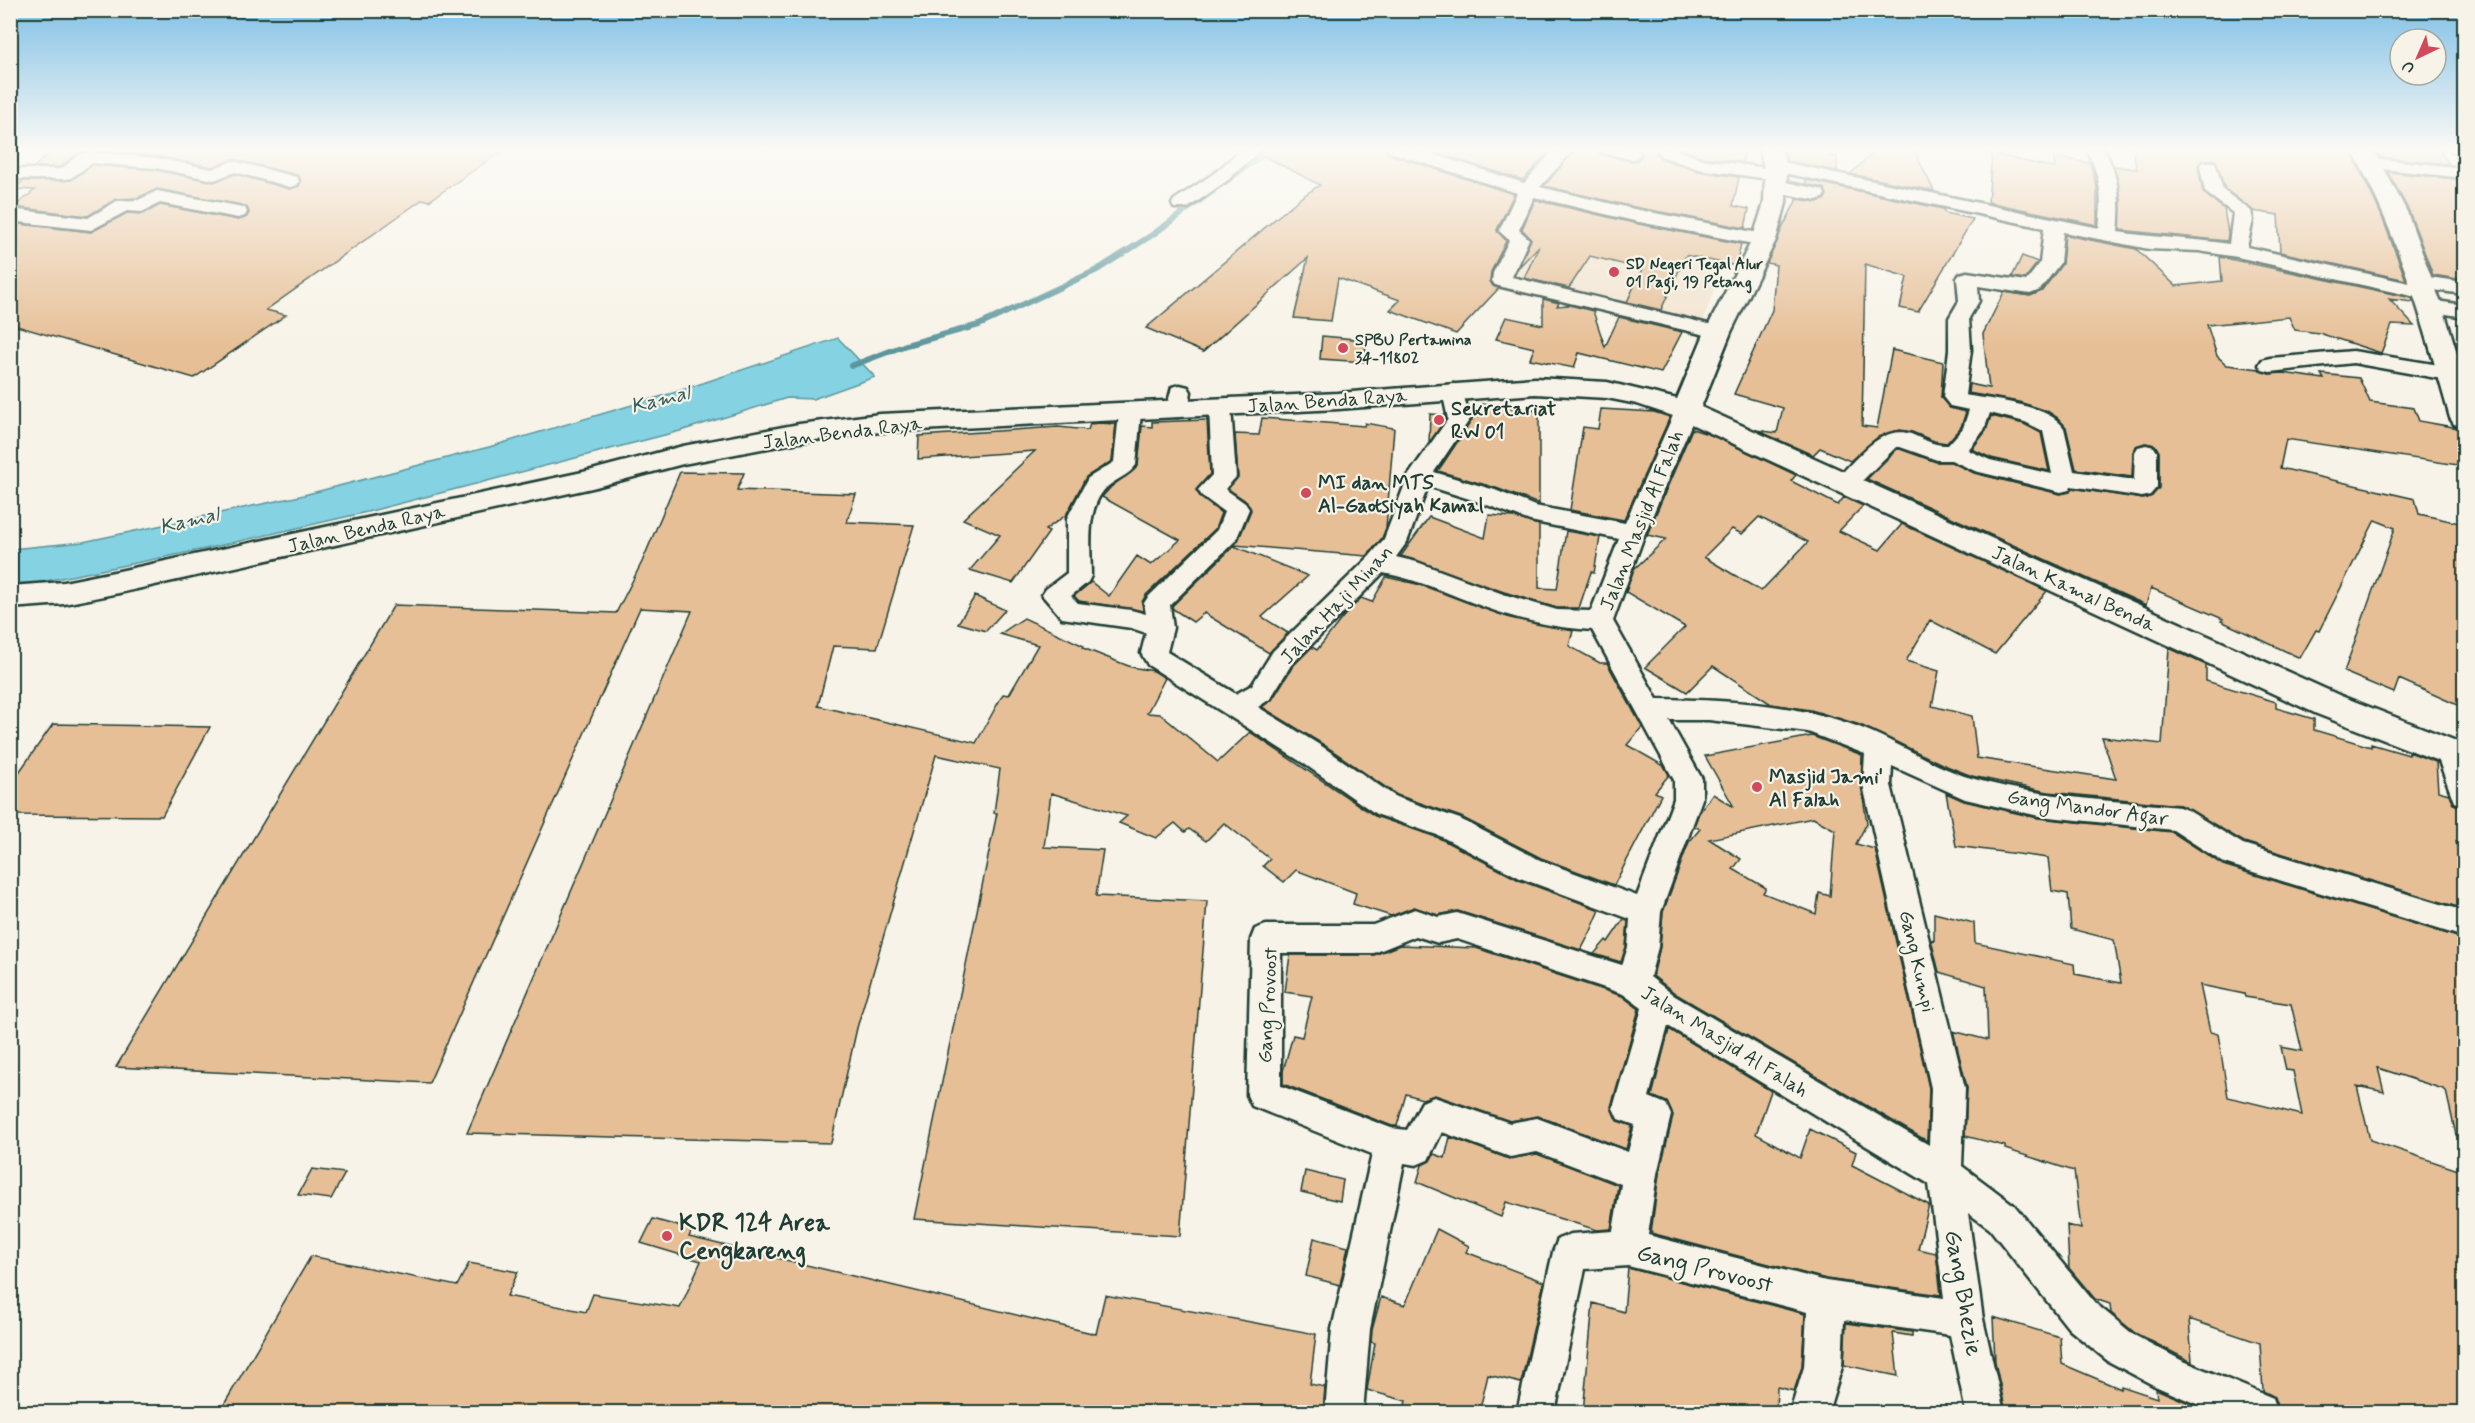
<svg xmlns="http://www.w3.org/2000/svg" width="2475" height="1423" viewBox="0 0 2475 1423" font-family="Mynerve,sans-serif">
	<rect width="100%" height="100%" fill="#f7f3e8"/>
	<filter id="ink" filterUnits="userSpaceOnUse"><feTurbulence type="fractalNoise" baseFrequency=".0167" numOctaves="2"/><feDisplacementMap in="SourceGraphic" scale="12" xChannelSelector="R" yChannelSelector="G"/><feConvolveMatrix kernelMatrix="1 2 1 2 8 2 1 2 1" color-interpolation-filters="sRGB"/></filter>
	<g filter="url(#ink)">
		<path fill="#f2e3cf" d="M1533 224 1722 265 1702 325 1505 279Z"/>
		<path fill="#84d2e2" stroke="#5c969c" stroke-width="1.5" d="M838 338 875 377 813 399 787 398 680 431 367 512 205 549 36 583 11 585V549L83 542 300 496 489 447 673 393Z"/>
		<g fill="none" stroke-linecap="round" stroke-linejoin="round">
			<path stroke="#5c969c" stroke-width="6" d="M1225 182 1272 148
				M851 366 906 345 979 325 1097 270 1152 235 1213 191"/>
		</g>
		<path fill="#e6bf96" stroke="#1f3d34" stroke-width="1.5" fill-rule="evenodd" d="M55 148H506L429 201 423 199 266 310 286 315 194 378 10 324V223L91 232 127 213 143 214 160 205 238 220 247 217 249 213 247 207 157 189 137 198 116 199 88 216 14 207 35 190 13 189 23 181 71 180 93 165 156 170 214 182 235 174 289 189 299 186 301 182 299 176 234 159 212 167 156 156 88 150 81 151 60 167H34Z
			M1265 148H1385L1389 154 1514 194 1497 230 1506 241 1491 272 1490 281 1493 286 1499 288 1456 334 1390 310 1400 300 1338 278 1331 321 1294 318 1308 258 1203 352 1146 328 1300 198 1320 185 1260 154Z
			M1421 148H1528L1547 154 1523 180Z
			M1577 148H1596L1600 154 1631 161 1637 160 1642 155 1638 148H1657L1656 153 1660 158 1698 171 1739 177 1733 206 1749 209 1745 228 1634 207 1544 186Z
			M1680 148H1746L1742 162 1703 157Z
			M1784 148H1829L1830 156 1837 157V171L1787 161Z
			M1879 148H1913L1934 191 1850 174Z
			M2132 148H2349L2381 214 2406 280 2280 252 2278 215 2253 211 2225 189 2215 160H2203L2198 166 2203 192 2224 209 2228 233 2227 241 2120 230 2121 199 2114 166 2137 169Z
			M2376 148H2422L2439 150 2449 164 2380 157Z
			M1992 154 2055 168 2054 157 2090 163 2097 187V225L1988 202Z
			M2388 172 2464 180V280L2433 275 2409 211Z
			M1807 180 1943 209 1945 213 1973 219 1918 312 1900 308 1907 277 1865 264 1862 426 1877 428 1892 350 1943 362 1941 398 1950 408 1966 412 1961 427 1947 443 1934 441 1912 432 1900 430 1878 437 1850 461 1820 448 1813 455 1756 430 1777 433 1783 408 1734 394 1772 310 1776 265 1767 263 1781 231 1797 199 1817 202 1824 200 1827 195 1823 188 1805 184Z
			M1535 200 1634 223 1741 244 1736 266 1686 255 1661 310 1627 302 1642 269 1590 256 1569 288 1524 278 1539 246 1519 267 1531 239 1522 229Z
			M2065 235 2136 249 2176 286 2222 281 2220 257 2412 298 2413 302 2389 299 2414 326 2392 325 2381 353 2319 333 2295 330 2289 317 2207 325 2217 356 2227 365 2259 369 2269 374 2283 373 2324 379 2321 374 2359 378 2370 402 2414 408 2419 421 2464 429V466L2286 439 2280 468 2415 499 2419 514 2464 524V708L2399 679 2394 693 2344 672 2395 528 2375 520 2319 631 2316 630 2300 658 2221 621 2223 619 2151 588 2146 605 1867 479 1897 449H1900L1936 462H1951L1974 473 2060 494 2070 492 2072 488 2143 499 2152 496 2159 488V452L2155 445 2145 443 2136 446 2133 452 2132 477 2076 469 2066 427 2058 418 2047 411 2019 402 1968 393 1969 384 1989 388 1983 334 2004 292 2030 296 2042 291 2062 264Z
			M2022 256 2038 262 2025 279 2012 277Z
			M1543 299 1559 303 1557 306 1570 305 1593 311 1605 347 1619 317 1682 332 1661 373 1579 353 1574 368 1530 359 1534 348 1496 339 1506 317 1543 325Z
			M1322 336 1366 340 1365 362 1320 359Z
			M1481 404 1539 411V504L1496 488 1438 471 1472 420V417H1479Z
			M1601 409 1654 412 1670 417 1624 520 1570 510 1583 427 1598 429Z
			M1430 414 1445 415 1446 419 1429 443Z
			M1991 416 2024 424 2041 433 2049 471 1991 458 1972 449 1986 431Z
			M1262 418 1364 426 1365 423 1394 428 1386 528 1382 538 1367 556 1234 545 1238 541 1251 510 1246 501 1228 489 1238 477 1235 434 1259 435Z
			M1207 420 1210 474 1196 490 1201 498 1221 513 1215 529 1146 595 1142 602 1143 611 1079 601 1074 596 1091 582 1109 596 1137 556 1151 565 1180 540 1102 497 1111 487 1138 466 1142 426 1152 427V422Z
			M1099 423 1116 424 1112 461 1086 477 1066 515 1045 530 1049 532 1013 583 970 570 1000 535 963 519 1035 451 918 459 919 436 1058 427 1088 430 1090 424Z
			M1692 429 1711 435 1796 475 1791 481 1838 505 1844 497 1863 506 1839 531 1880 550 1902 524 2047 591 1995 654 1930 620 1906 661 1939 671 1932 706 1972 716 1977 758 2116 779 2102 737 2162 744 2169 648 2206 665V681L2276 702V708L2314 719V730L2371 747V744L2409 755V752L2436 762 2438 791 2449 794 2453 804 2464 808V844L2456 841 2464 879V909L2244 842 2180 805 2048 792 1972 776 1944 765 1860 725 1811 710 1771 704 1713 666 1687 692 1645 667 1685 627 1626 592 1634 569 1666 539 1647 535ZM1759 517 1808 542 1761 591 1704 557 1732 529 1742 534Z
			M680 472 744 473 737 490 856 494 847 522 914 525 877 648 833 646 818 706 976 743 1003 694 1009 695 1038 645 1000 634 1024 618 1084 646 1083 648 1131 667 1154 671 1165 678 1147 713 1160 714 1218 762 1250 732 1375 816 1439 838 1519 880 1600 910 1591 931 1581 950 1458 911 1438 915 1414 907 1391 916 1353 904 1356 893 1296 870 1284 882 1263 866 1270 859 1224 823 1206 841 1189 829 1185 832 1175 823 1156 838 1119 823 1127 816 1051 793 1044 847 1103 850 1096 896 1207 901 1180 1236 914 1219 997 813H994L1000 769 936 755 857 1028 831 1143 467 1133 692 611 640 608 429 1083 116 1067 394 605 616 613 642 562Z
			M1489 515 1513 517 1539 525V588L1557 589 1566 531 1600 537 1594 573 1591 572 1579 608H1557L1504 592 1401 556 1429 517 1485 538Z
			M1234 546 1308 576 1262 617 1288 633 1269 653 1204 613 1193 622 1173 609 1172 606Z
			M1386 577 1421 585 1510 618 1573 631 1569 646 1600 663H1607L1642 727 1627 745 1664 766 1669 775 1655 792 1661 795 1614 885 1541 858 1461 817 1397 795 1324 745 1262 707 1272 700 1293 666 1312 647 1317 650 1343 617 1361 598 1372 602Z
			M975 596 1005 610 986 631 958 623Z
			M53 724 210 727 162 816 10 815V785Z
			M1812 736 1862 755 1861 785 1867 823 1856 844 1875 849 1929 1088 1927 1141 1676 994 1653 976 1660 947 1663 912 1689 842 1700 829 1694 826 1699 813 1713 794 1734 807 1705 756ZM1813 818 1835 830 1830 896 1819 893 1816 914 1763 893 1766 888 1733 869 1741 859 1709 839Z
			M1946 793 1964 801 2038 818 2172 832 2223 865 2464 939V1043L2459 1044 2464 1068V1135H2456L2446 1091 2443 1089 2378 1068 2384 1092 2357 1086 2370 1140 2464 1172V1413H2280L2275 1397 2263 1391 2260 1343 2189 1319 2192 1362 2135 1333 2111 1313 2110 1304 2095 1299 2069 1268 2067 1225 2081 1229 2074 1171 2005 1149V1146L1965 1136 1967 1087 1953 1031 1988 1040 1986 986 1939 972 1931 940 1934 941V913L1974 923 1975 943 2074 964 2075 974 2121 983 2114 940 2071 929 2068 894 2052 891 2048 858 1956 846ZM2200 985 2244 994 2245 997 2291 1004 2302 1051 2281 1047 2286 1070 2293 1071 2302 1115 2228 1097 2218 1034 2210 1032Z
			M1623 920 1628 921 1626 947 1621 962 1594 954 1606 940 1608 942Z
			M1400 945 1476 948 1622 996 1639 1009 1611 1107 1617 1121 1632 1126 1626 1149 1538 1116 1510 1121 1435 1095 1422 1099 1406 1094 1397 1126H1392L1283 1084V1071L1293 1035 1302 1037 1312 996 1285 992 1290 955H1374Z
			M1669 1029 1771 1091 1756 1134 1800 1158 1810 1129 1856 1152 1852 1165 1929 1205 1918 1249 1936 1253 1941 1295 1826 1279 1651 1233 1659 1174 1673 1116 1667 1102 1652 1096Z
			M1450 1137 1509 1159 1537 1154 1618 1185 1611 1229 1597 1230 1506 1202 1501 1217 1417 1182 1422 1165 1430 1161 1434 1154 1445 1158Z
			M312 1169 345 1173 331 1199 298 1195Z
			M1305 1171 1343 1180 1340 1201 1301 1192Z
			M653 1219 692 1230 689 1237 1096 1334 1105 1295 1316 1334 1310 1384 1325 1387 1323 1413H219L311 1256 457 1286 469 1263 518 1272 507 1296 586 1312 593 1294 680 1308 701 1261 641 1243Z
			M1437 1229 1469 1246 1466 1252 1544 1282 1521 1383 1488 1375 1479 1413H1403L1406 1401 1367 1390 1375 1343 1371 1342 1372 1330 1381 1297 1405 1305Z
			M1314 1238 1348 1247 1340 1285 1306 1276Z
			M1628 1268 1805 1314 1802 1367 1794 1391 1777 1387 1776 1413H1583L1593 1303 1624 1312Z
			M1993 1317 2060 1337 2062 1364 2121 1389V1386L2157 1398 2156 1389 2196 1406 2197 1413H2006L1995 1362Z
			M1846 1323 1912 1332V1336L1893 1333 1898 1376 1844 1365Z"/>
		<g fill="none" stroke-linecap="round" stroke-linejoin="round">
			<g stroke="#1f3d34" stroke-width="5">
				<path id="street" d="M1243 148H1263L1228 180 1188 208H1174L1172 204 1174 200 1216 172Z
					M1387 148H1414L1524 183 1556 148H1575L1540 187 1634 209 1764 234 1771 236 1774 240 1771 244 1764 246 1634 221 1534 197 1519 230 1529 239 1512 277 1725 328 1728 332 1725 336 1718 338 1502 287 1495 285 1492 281 1493 273 1509 240 1499 231 1517 193 1390 152Z
					M1598 148 1637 150 1640 154 1637 158 1631 159 1601 152Z
					M1660 148H1678L1677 150 1702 159 1766 168 1764 165 1767 161 1773 160 2099 228C2103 199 2101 173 2085 148H2103C2119 174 2121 202 2118 232 2155 238 2192 238 2229 244L2233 213 2205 192 2200 166 2203 162H2215L2223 190 2251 211 2253 220 2247 247 2414 284 2412 282 2415 278 2422 276 2464 282V294L2433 290 2435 293 2432 297 2425 299 2237 257 2199 251 2149 249 2063 232 2060 263 2040 290 2030 294 1978 286 1979 301 1969 318 1971 350 1965 395C1991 400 2049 404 2064 428L2074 471 2134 480 2135 452 2138 447 2146 445 2154 447 2157 452V487L2150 495 2142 497 2071 486 2069 490 2061 492 1975 471 1951 460H1937L1900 447H1896L1854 489 1846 491 1838 489 1834 483 1838 477C1857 459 1881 424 1911 434 1923 439 1934 446 1948 445L1963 428 1969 410 1950 406 1943 397 1949 350V318L1959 301 1957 278 1960 274 1967 272 2026 281 2040 263 2044 228 1784 173 1785 175 1782 179 1776 180 1823 190 1825 194 1823 198 1816 200 1776 192 1769 190 1767 186 1769 182 1776 180 1698 169 1661 156 1658 152ZM1990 413 2025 422 2043 431 2052 474 1990 460 1968 450 1984 430Z
					M2449 148H2464V152H2452Z
					M88 152 156 158 212 169 233 161 297 177 299 181 297 185 290 187 235 172 214 180 156 168 92 163 71 178 65 179H10V169H61L82 153Z
					M2371 158 2464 168V178L2365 167 2362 163 2365 159Z
					M157 191 238 206 245 208 247 212 245 216 238 218 160 203 142 212 127 211 91 230 10 221V209L88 218 117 201 138 200Z
					M2429 300 2464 305V317L2422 310 2419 306 2422 302Z
					M2353 351 2464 369V383L2353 363 2270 372 2262 370 2259 365 2262 360 2270 358Z
					M1453 384 1461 386 1470 419 1434 472 1495 490 1535 506 1625 523 1675 411 1678 406 1686 404 1694 406 1697 411 1645 533 1613 621 1657 699C1725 700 1795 703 1859 727 1897 741 1933 767 1971 778 2038 798 2110 800 2179 807L2189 811 2243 844 2464 911V937L2224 863 2173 830 2039 816 1965 799 1892 766 1891 785 1965 1088 1962 1166 2014 1205 2095 1303 2134 1335 2181 1360 2273 1398 2278 1412H2215L2155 1386 2108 1361 2069 1329 1990 1229 1968 1213 1983 1319 2004 1412H1966L1950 1335 1844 1320 1842 1367 1828 1412H1790L1804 1367 1807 1312 1628 1266 1585 1269 1555 1412H1517L1553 1252 1558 1239 1571 1234 1613 1231 1621 1184 1537 1152 1510 1157 1442 1132 1428 1160 1416 1165 1404 1163 1370 1329 1363 1412H1325L1332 1329 1372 1154 1252 1106 1247 1095 1251 939 1255 929 1266 925H1373L1415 909 1438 917 1457 913 1622 965 1628 947 1630 919 1520 878 1440 836 1376 814 1303 763 1148 665 1141 653 1146 633 1131 628 1062 618 1042 595 1046 589 1067 573V518L1088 478 1114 462 1119 413 1122 408 1130 406 1138 408 1141 413 1136 465C1129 476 1115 479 1106 488 1085 509 1091 549 1091 576L1088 582 1071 596 1078 603 1131 610 1146 614 1144 603 1148 597 1217 530 1224 512 1202 496 1198 490 1212 475 1209 407 1212 402 1220 400 1228 402 1231 407 1236 477 1225 489 1245 503 1249 509 1236 540 1170 605 1173 628 1167 652 1236 694 1252 685 1273 651 1369 557 1384 539 1408 476 1448 419 1442 391 1445 386ZM1428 486 1479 502 1530 521 1619 539 1591 611 1557 610 1503 594 1417 562 1396 557 1407 542ZM1383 573C1418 579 1451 595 1484 607 1520 620 1554 628 1592 630L1674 780V799L1637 896 1540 860 1460 819 1396 797 1323 747 1258 707 1270 699 1291 665ZM1669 720H1709L1808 732 1865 754 1863 785 1931 1088 1929 1145 1675 996 1650 977 1658 947 1661 912 1702 799V779ZM1416 936 1438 943 1457 939 1623 994 1642 1008 1613 1108 1618 1119 1635 1125 1628 1152 1537 1118 1510 1123 1434 1097 1422 1102 1407 1130 1391 1128 1281 1086V953H1374ZM1668 1026 1929 1184 1944 1298 1826 1281 1648 1235 1657 1174 1671 1115 1666 1104 1649 1097Z
					M1180 385 1188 387 1191 392 1188 410 1185 415 1177 417 1169 415 1166 410 1172 387Z
					M2450 742 2460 745 2464 755V806L2454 802 2436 753 2440 745Z"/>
			</g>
			<g stroke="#1f3d34" stroke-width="5">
				<path id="secondary" d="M1760 148H1782L1787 175 1786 203 1776 240 1731 332 1701 407 2341 696 2464 744V771L2317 714 1676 417 1637 404 1607 398 1535 394 1338 409 880 432 799 442 683 464 592 488 119 593 64 604 10 608V586L64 582 119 571 592 470 683 446 799 424 880 414 1338 393 1535 378 1607 382 1677 399 1705 332 1752 240 1764 203 1765 175Z
					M2351 148H2373L2407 212 2445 314 2464 376V427L2454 424 2450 418C2424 325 2398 233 2351 148Z"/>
			</g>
			<use href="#street" fill="#f7f3e8" fill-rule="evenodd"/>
			<use href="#secondary" fill="#f7f3e8" fill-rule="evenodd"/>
		</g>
	</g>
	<linearGradient id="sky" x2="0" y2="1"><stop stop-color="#80c0e6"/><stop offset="0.43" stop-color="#fbfaf5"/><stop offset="1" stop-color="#fbfaf5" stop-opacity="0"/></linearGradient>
	<rect width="2475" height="347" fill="url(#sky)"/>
	<g fill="#d1495b" stroke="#f7f3e8" stroke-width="2">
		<circle cx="1614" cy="272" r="6"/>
		<circle cx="1343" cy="348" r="6"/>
		<circle cx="1439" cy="420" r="6"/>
		<circle cx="1306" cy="493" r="6"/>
		<circle cx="1757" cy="787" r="6"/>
		<circle cx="667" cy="1236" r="6"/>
	</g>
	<g text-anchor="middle" stroke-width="4.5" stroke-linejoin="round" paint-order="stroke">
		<g font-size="16" font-weight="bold" fill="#1f3d34" stroke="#f7f3e8" text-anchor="start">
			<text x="1626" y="269">SD Negeri Tegal Alur<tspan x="1626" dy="18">01 Pagi, 19 Petang</tspan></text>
			<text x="1355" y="345">SPBU Pertamina<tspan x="1355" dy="18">34-11802</tspan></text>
		</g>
		<g font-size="20" fill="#1f3d34" stroke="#f7f3e8">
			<text transform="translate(1327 400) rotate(-4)" y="7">Jalan Benda Raya</text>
			<text transform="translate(842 432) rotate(-7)" y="7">Jalan Benda Raya</text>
			<text transform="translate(1641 520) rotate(-68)" y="7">Jalan Masjid Al Falah</text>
			<text transform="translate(366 528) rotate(-13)" y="7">Jalan Benda Raya</text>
			<text transform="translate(2074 588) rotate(25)" y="7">Jalan Kamal Benda</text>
			<text transform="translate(1336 604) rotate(-47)" y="7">Jalan Haji Minan</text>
			<text transform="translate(2088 807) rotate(8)" y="7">Gang Mandor Agar</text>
			<text transform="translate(1918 961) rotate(77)" y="7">Gang Kumpi</text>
			<text transform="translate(1267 1005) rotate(-87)" y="7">Gang Provoost</text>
			<text transform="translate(1725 1041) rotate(32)" y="7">Jalan Masjid Al Falah</text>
		</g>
		<g font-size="20" font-weight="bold" fill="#1f3d34" stroke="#f7f3e8" text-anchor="start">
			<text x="1451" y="415">Sekretariat<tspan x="1451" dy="23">RW 01</tspan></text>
			<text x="1318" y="489">MI dan MTS<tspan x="1318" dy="23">Al-Gaotsiyah Kamal</tspan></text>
			<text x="1769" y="783">Masjid Jami'<tspan x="1769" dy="23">Al Falah</tspan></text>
		</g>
		<g font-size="21" font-style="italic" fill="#335b57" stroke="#f7f3e8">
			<text transform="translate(660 399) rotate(-14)" y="7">Kamal</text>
			<text transform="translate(189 520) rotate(-13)" y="7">Kamal</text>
		</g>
		<g font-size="24" font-weight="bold" fill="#1f3d34" stroke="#f7f3e8" text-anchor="start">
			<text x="679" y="1230">KDR 124 Area<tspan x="679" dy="28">Cengkareng</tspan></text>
		</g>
		<g font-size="24" fill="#1f3d34" stroke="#f7f3e8">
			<text transform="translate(1705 1268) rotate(14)" y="8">Gang Provoost</text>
			<text transform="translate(1964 1293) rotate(80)" y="8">Gang Bhezie</text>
		</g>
	</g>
	<rect width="2475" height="1423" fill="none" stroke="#f7f3e8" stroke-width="36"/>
	<rect x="18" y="18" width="2439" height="1387" fill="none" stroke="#1f3d34" stroke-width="2" filter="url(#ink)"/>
	<g transform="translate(2418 57) rotate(224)"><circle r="28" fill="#f7f3e8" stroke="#a1aaa0" stroke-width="1.5"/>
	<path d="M0-4.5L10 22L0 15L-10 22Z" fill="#d1495b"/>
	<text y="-9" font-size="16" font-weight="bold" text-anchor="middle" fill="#1f3d34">U</text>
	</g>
</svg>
